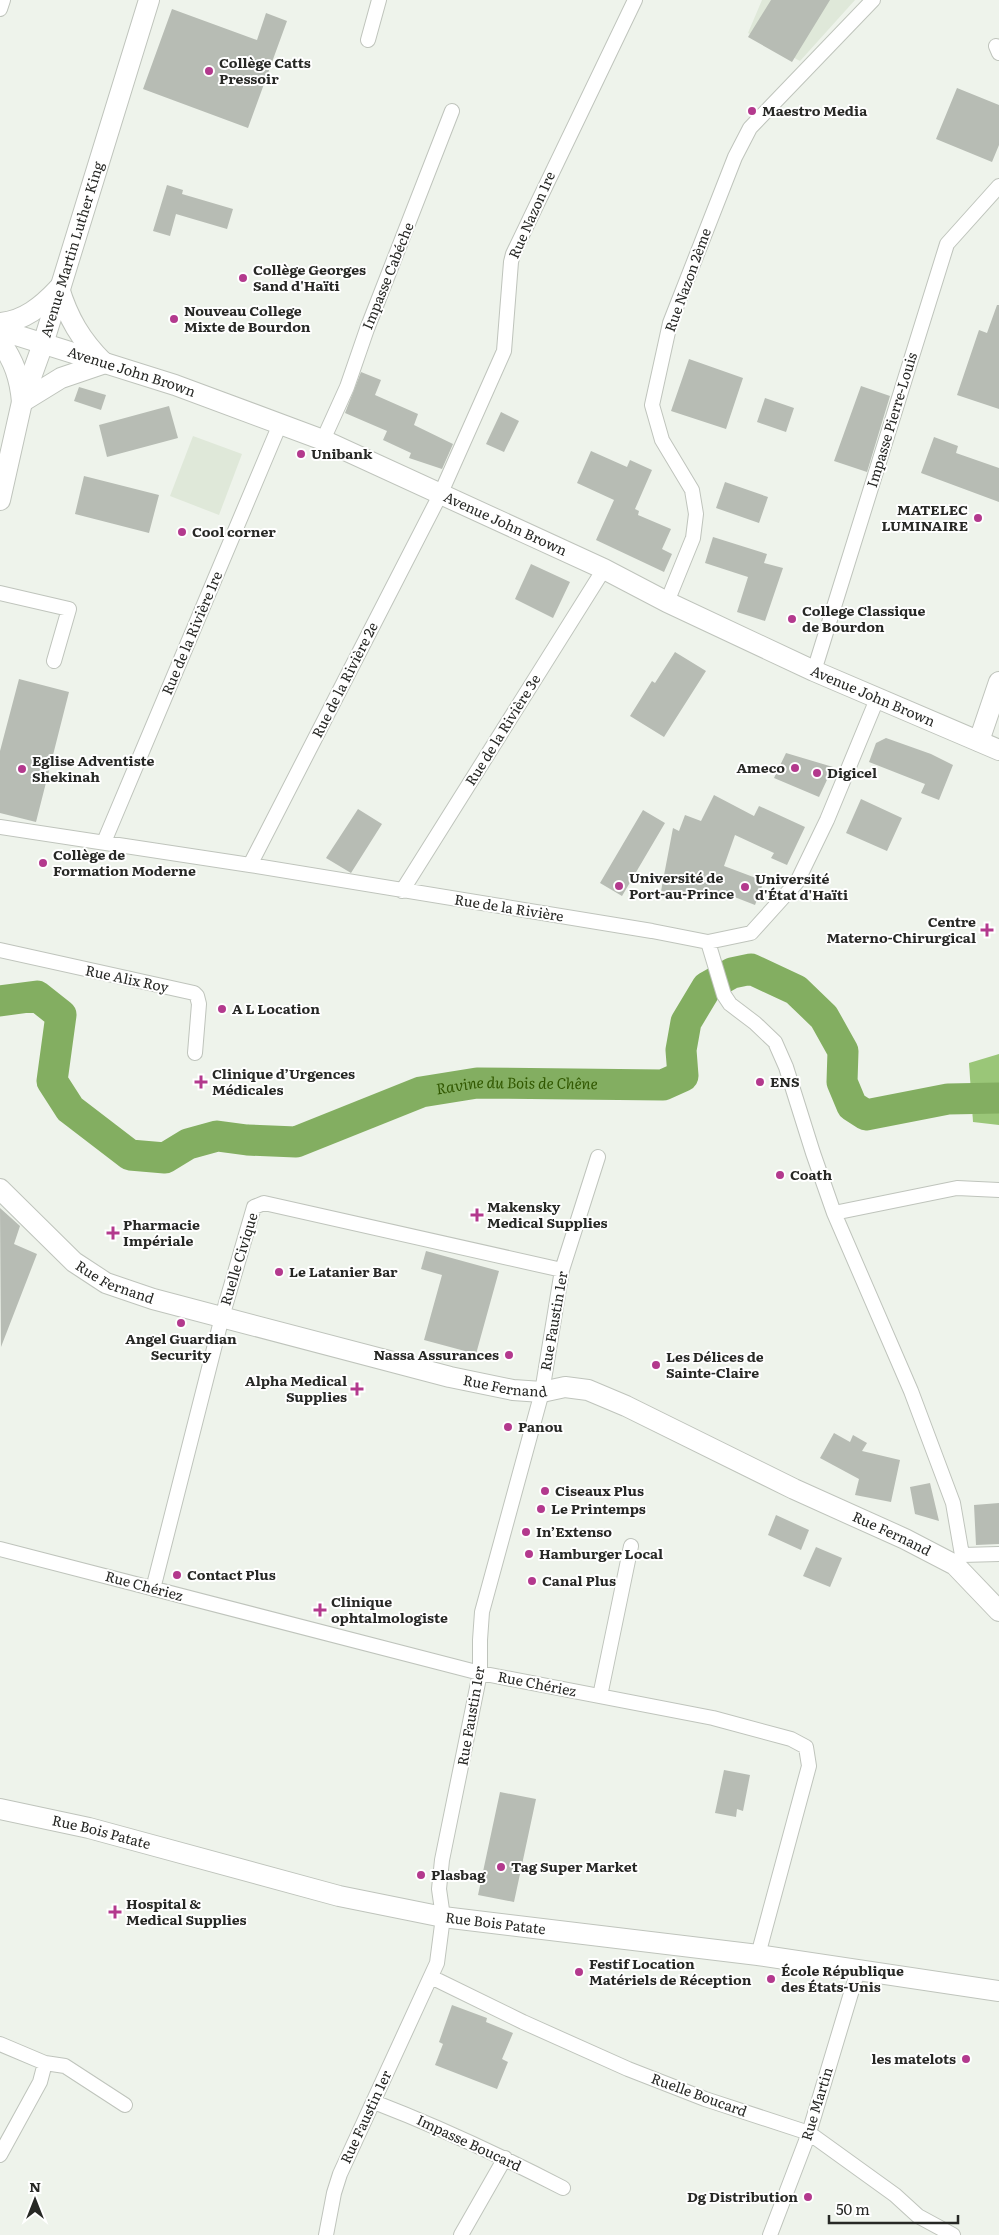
<svg xmlns="http://www.w3.org/2000/svg" width="999" height="2235" viewBox="0 0 999 2235" font-family="Literata,serif">
	<rect width="100%" height="100%" fill="#eef3eb"/>
	<path fill="#dfe8d9" d="M762 0H855L800 61 748 33Z
		M193 436 242 454 219 515 170 496Z"/>
	<path fill="#9ac678" d="M999 1054V1125L973 1122 969 1063Z"/>
	<g fill="none" stroke-linecap="round" stroke-linejoin="round">
		<path stroke="#83ae61" stroke-width="31" id="s1" d="M0 1001 37 996 61 1015 52 1081 70 1109 130 1155 165 1158 188 1144 217 1136 247 1140 296 1142 421 1092 477 1083 663 1085 683 1076 681 1050 686 1022 707 987 732 973 751 969 796 990 824 1017 843 1051 842 1082 852 1106 866 1115 948 1099 999 1098"/>
	</g>
	<path fill="#b7bcb4" d="M771 0H830L792 62 748 37Z
		M172 9 257 40 266 13 287 21 248 128 143 89Z
		M957 88 999 105V145L992 162 936 139Z
		M167 185 183 190 182 194 233 209 227 229 176 214 170 236 153 231Z
		M997 305H999V409L957 395 979 330 987 333Z
		M689 359 743 378 726 429 671 411Z
		M361 372 381 380 375 395 418 414 414 425 453 444 442 469 409 458 411 453 383 440 387 431 345 413Z
		M861 386 890 396 867 472 834 461Z
		M79 387 106 395 101 410 74 401Z
		M765 398 794 408 786 432 757 422Z
		M169 406 178 438 107 457 99 425Z
		M501 412 519 421 504 452 486 444Z
		M934 437 958 446 956 453 999 468V502L921 473Z
		M591 451 627 467 630 460 652 470 635 509 639 511 638 515 671 529 662 549 672 554 664 572 596 540 614 500 577 483Z
		M84 476 159 495 149 533 75 514Z
		M725 482 768 497 759 523 716 508Z
		M713 537 767 554 764 563 783 568 765 621 737 612 748 577 705 563Z
		M531 564 570 582 553 618 515 599Z
		M675 652 706 671 664 737 630 716 652 681 655 683Z
		M19 679 69 692 36 822 0 813V751Z
		M886 738 931 754 953 765 939 800 921 793 925 784 869 762 876 743Z
		M786 753 833 767 819 797 774 778Z
		M714 795 754 816 759 806 805 827 787 865 771 858 774 853 735 835 724 866 764 881 755 905 719 891 717 901 661 891 673 828 679 831 685 815 701 821Z
		M861 799 902 818 887 851 846 833Z
		M358 809 382 824 351 873 326 858Z
		M643 810 665 823 622 896 600 883Z
		M0 1208 20 1226 14 1244 37 1254 1 1347Z
		M426 1251 499 1271 476 1354 424 1340 442 1275 421 1269Z
		M834 1433 850 1442 853 1435 867 1443 862 1451 900 1460 891 1502 855 1495 859 1479 820 1458Z
		M930 1483 939 1521 915 1514 910 1487Z
		M999 1503V1544L976 1545 974 1505Z
		M776 1515 809 1530 801 1550 768 1535Z
		M816 1547 842 1558 830 1587 803 1576Z
		M724 1770 750 1775 743 1811 737 1809 736 1817 715 1813Z
		M500 1792 536 1799 514 1902 478 1895Z
		M452 2005 487 2018 486 2022 513 2033 502 2059 508 2062 497 2089 435 2065 443 2044 439 2042Z"/>
	<g fill="none" stroke-linecap="round" stroke-linejoin="round">
		<g stroke="#bfc4bc" stroke-width="16">
			<path id="street" d="M0 9 3 0
				M368 40 379 0
				M996 46 999 53
				M323 440 347 387 367 329 452 111
				M0 593 69 609 54 661
				M667 602 693 538 696 514 692 490 662 440 652 405 670 323 735 157 750 128 873 0
				M814 671 947 244 999 186
				M0 827 250 865 652 931 708 942 751 933 797 882 827 820 877 699
				M104 842 280 424
				M250 865 440 495 504 351 511 262 513 254 635 0
				M402 891 604 569
				M708 942 724 995 730 1004 755 1023 775 1042 786 1067 813 1153 834 1213 911 1391 953 1503 962 1555 955 1565
				M0 950 194 993 197 996 199 1004 195 1053
				M834 1213 957 1188 999 1190
				M0 1549 480 1673 713 1718 791 1739 806 1747 809 1766 758 1955
				M962 1555 999 1554
				M153 1589 222 1317 254 1207 264 1203 562 1270
				M600 1696 631 1546
				M431 1977 523 2022 628 2069 705 2099 809 2133 895 2195 918 2216 953 2235
				M0 2044 45 2063 65 2066 125 2105
				M374 2102C439 2127 501 2156 563 2188
				M0 2155 40 2082 45 2063
				M326 2235 334 2193 340 2174 437 1963 443 1917 439 1889 442 1860 480 1673V1640L482 1612 542 1392 562 1270 598 1157
				M461 2235 505 2158
				M770 2235 809 2133 858 1970"/>
		</g>
		<g stroke="#bfc4bc" stroke-width="22">
			<g id="secondary">
				<path d="M59 288C68 318 81 340 103 362"/>
				<path d="M0 323C24 321 42 306 58 289"/>
				<path id="s2" d="M0 330 175 385 323 440 604 569 667 602 814 671 999 750"/>
				<path d="M0 341C14 361 20 378 22 402L61 378 105 363"/>
				<path id="s3" d="M0 500 22 402 43 344 149 0"/>
				<path d="M979 741 999 682"/>
				<path id="s4" d="M0 1189 74 1262 106 1283 153 1299 450 1377 513 1390 542 1392 565 1387 588 1390 626 1406 794 1489 905 1539 955 1565 999 1611"/>
				<path id="s5" d="M0 1809 89 1828 339 1896 443 1917 758 1955 999 1991"/>
			</g>
		</g>
		<use href="#street" stroke="#fff" stroke-width="14"/>
		<use href="#secondary" stroke="#fff" stroke-width="20"/>
	</g>
	<g fill="#b3398d" stroke="#fff" stroke-width="2">
		<circle cx="209" cy="71" r="5"/>
		<circle cx="752" cy="111" r="5"/>
		<circle cx="243" cy="278" r="5"/>
		<circle cx="174" cy="319" r="5"/>
		<circle cx="301" cy="454" r="5"/>
		<circle cx="978" cy="518" r="5"/>
		<circle cx="182" cy="532" r="5"/>
		<circle cx="792" cy="619" r="5"/>
		<circle cx="795" cy="768" r="5"/>
		<circle cx="22" cy="769" r="5"/>
		<circle cx="817" cy="773" r="5"/>
		<circle cx="43" cy="863" r="5"/>
		<circle cx="619" cy="886" r="5"/>
		<circle cx="745" cy="887" r="5"/>
		<path d="M984.5 922.5h5v5h5v5h-5v5h-5v-5h-5v-5h5z"/>
		<circle cx="222" cy="1009" r="5"/>
		<path d="M198.5 1074.5h5v5h5v5h-5v5h-5v-5h-5v-5h5z"/>
		<circle cx="760" cy="1082" r="5"/>
		<circle cx="780" cy="1175" r="5"/>
		<path d="M474.5 1207.5h5v5h5v5h-5v5h-5v-5h-5v-5h5z"/>
		<path d="M110.5 1225.5h5v5h5v5h-5v5h-5v-5h-5v-5h5z"/>
		<circle cx="279" cy="1272" r="5"/>
		<circle cx="181" cy="1323" r="5"/>
		<circle cx="509" cy="1355" r="5"/>
		<circle cx="656" cy="1365" r="5"/>
		<path d="M354.5 1381.5h5v5h5v5h-5v5h-5v-5h-5v-5h5z"/>
		<circle cx="508" cy="1427" r="5"/>
		<circle cx="545" cy="1491" r="5"/>
		<circle cx="541" cy="1509" r="5"/>
		<circle cx="526" cy="1532" r="5"/>
		<circle cx="529" cy="1554" r="5"/>
		<circle cx="177" cy="1575" r="5"/>
		<circle cx="532" cy="1581" r="5"/>
		<path d="M317.5 1602.5h5v5h5v5h-5v5h-5v-5h-5v-5h5z"/>
		<circle cx="501" cy="1867" r="5"/>
		<circle cx="421" cy="1875" r="5"/>
		<path d="M112.5 1904.5h5v5h5v5h-5v5h-5v-5h-5v-5h5z"/>
		<circle cx="579" cy="1972" r="5"/>
		<circle cx="771" cy="1979" r="5"/>
		<circle cx="966" cy="2059" r="5"/>
		<circle cx="808" cy="2197" r="5"/>
	</g>
	<g text-anchor="middle" stroke-width="4" stroke-linejoin="round" paint-order="stroke">
		<g font-size="14" font-weight="bold" fill="#272825" stroke="#fff" text-anchor="start">
			<text x="219" y="68">Collège Catts<tspan x="219" dy="16">Pressoir</tspan></text>
			<text x="762" y="116">Maestro Media</text>
			<text x="253" y="275">Collège Georges<tspan x="253" dy="16">Sand d'Haïti</tspan></text>
			<text x="184" y="316">Nouveau College<tspan x="184" dy="16">Mixte de Bourdon</tspan></text>
			<text x="311" y="459">Unibank</text>
			<text x="968" y="515" text-anchor="end">MATELEC<tspan x="968" dy="16">LUMINAIRE</tspan></text>
			<text x="192" y="537">Cool corner</text>
			<text x="802" y="616">College Classique<tspan x="802" dy="16">de Bourdon</tspan></text>
			<text x="32" y="766">Eglise Adventiste<tspan x="32" dy="16">Shekinah</tspan></text>
			<text x="785" y="773" text-anchor="end">Ameco</text>
			<text x="827" y="778">Digicel</text>
			<text x="53" y="860">Collège de<tspan x="53" dy="16">Formation Moderne</tspan></text>
			<text x="629" y="883">Université de<tspan x="629" dy="16">Port-au-Prince</tspan></text>
			<text x="755" y="884">Université<tspan x="755" dy="16">d'État d'Haïti</tspan></text>
			<text x="976" y="927" text-anchor="end">Centre<tspan x="976" dy="16">Materno-Chirurgical</tspan></text>
			<text x="232" y="1014">A L Location</text>
			<text x="212" y="1079">Clinique d’Urgences<tspan x="212" dy="16">Médicales</tspan></text>
			<text x="770" y="1087">ENS</text>
			<text x="790" y="1180">Coath</text>
			<text x="487" y="1212">Makensky<tspan x="487" dy="16">Medical Supplies</tspan></text>
			<text x="123" y="1230">Pharmacie<tspan x="123" dy="16">Impériale</tspan></text>
			<text x="289" y="1277">Le Latanier Bar</text>
			<text x="181" y="1344" text-anchor="middle">Angel Guardian<tspan x="181" dy="16">Security</tspan></text>
			<text x="499" y="1360" text-anchor="end">Nassa Assurances</text>
			<text x="666" y="1362">Les Délices de<tspan x="666" dy="16">Sainte-Claire</tspan></text>
			<text x="347" y="1386" text-anchor="end">Alpha Medical<tspan x="347" dy="16">Supplies</tspan></text>
			<text x="518" y="1432">Panou</text>
			<text x="555" y="1496">Ciseaux Plus</text>
			<text x="551" y="1514">Le Printemps</text>
			<text x="536" y="1537">In’Extenso</text>
			<text x="539" y="1559">Hamburger Local</text>
			<text x="187" y="1580">Contact Plus</text>
			<text x="542" y="1586">Canal Plus</text>
			<text x="331" y="1607">Clinique<tspan x="331" dy="16">ophtalmologiste</tspan></text>
			<text x="511" y="1872">Tag Super Market</text>
			<text x="431" y="1880">Plasbag</text>
			<text x="126" y="1909">Hospital &amp;<tspan x="126" dy="16">Medical Supplies</tspan></text>
			<text x="589" y="1969">Festif Location<tspan x="589" dy="16">Matériels de Réception</tspan></text>
			<text x="781" y="1976">École République<tspan x="781" dy="16">des États-Unis</tspan></text>
			<text x="956" y="2064" text-anchor="end">les matelots</text>
			<text x="798" y="2202" text-anchor="end">Dg Distribution</text>
		</g>
		<g font-size="14" fill="#272825" stroke="#fff">
			<text transform="translate(532 215) rotate(-66)" y="5">Rue Nazon 1re</text>
			<text dy="5" stroke="none"><textPath href="#s3" startOffset="261">Avenue Martin Luther King</textPath></text>
			<text transform="translate(388 276) rotate(-68)" y="5">Impasse Cabéche</text>
			<text transform="translate(688 280) rotate(-70)" y="5">Rue Nazon 2ème</text>
			<text dy="5" stroke="none"><textPath href="#s2" startOffset="138">Avenue John Brown</textPath></text>
			<text transform="translate(892 420) rotate(-73)" y="5">Impasse Pierre-Louis</text>
			<text dy="5" stroke="none"><textPath href="#s2" startOffset="542">Avenue John Brown</textPath></text>
			<text transform="translate(192 633) rotate(-67)" y="5">Rue de la Rivière 1re</text>
			<text transform="translate(345 680) rotate(-63)" y="5">Rue de la Rivière 2e</text>
			<text dy="5" stroke="none"><textPath href="#s2" startOffset="948">Avenue John Brown</textPath></text>
			<text transform="translate(503 730) rotate(-58)" y="5">Rue de la Rivière 3e</text>
			<text transform="translate(509 908) rotate(9)" y="5">Rue de la Rivière</text>
			<text transform="translate(127 979) rotate(12)" y="5">Rue Alix Roy</text>
			<text transform="translate(239 1259) rotate(-73)" y="5">Ruelle Civique</text>
			<text dy="5" stroke="none"><textPath href="#s4" startOffset="150">Rue Fernand</textPath></text>
			<text transform="translate(554 1321) rotate(-80)" y="5">Rue Faustin 1er</text>
			<text dy="5" stroke="none"><textPath href="#s4" startOffset="555">Rue Fernand</textPath></text>
			<text dy="5" stroke="none"><textPath href="#s4" startOffset="975">Rue Fernand</textPath></text>
			<text transform="translate(144 1586) rotate(15)" y="5">Rue Chériez</text>
			<text transform="translate(537 1684) rotate(11)" y="5">Rue Chériez</text>
			<text transform="translate(471 1716) rotate(-80)" y="5">Rue Faustin 1er</text>
			<text dy="5" stroke="none"><textPath href="#s5" startOffset="104">Rue Bois Patate</textPath></text>
			<text dy="5" stroke="none"><textPath href="#s5" startOffset="509">Rue Bois Patate</textPath></text>
			<text transform="translate(699 2095) rotate(20)" y="5">Ruelle Boucard</text>
			<text transform="translate(817 2104) rotate(-73)" y="5">Rue Martin</text>
			<text transform="translate(366 2117) rotate(-65)" y="5">Rue Faustin 1er</text>
			<text transform="translate(469 2143) rotate(25)" y="5">Impasse Boucard</text>
		</g>
		<g font-size="15" font-style="italic" fill="#315800" stroke="#fff">
			<text dy="5" stroke="none"><textPath href="#s1" startOffset="646">Ravine du Bois de Chêne</textPath></text>
		</g>
	</g>
	<g transform="translate(35 2200)" stroke="#ffffff" stroke-width="4" paint-order="stroke">
	<path d="M0-4L9 19L0 12L-9 19Z" fill="#272825"/>
	<text y="-8" font-size="14" font-weight="bold" text-anchor="middle" fill="#272825">N</text>
	</g>
	<path d="M829 2215v8h129v-8" fill="none" stroke="#272825" stroke-width="2.5"/>
	<text x="836" y="2215" font-size="15" fill="#272825" stroke="#ffffff" stroke-width="4" paint-order="stroke">50 m</text>
</svg>
